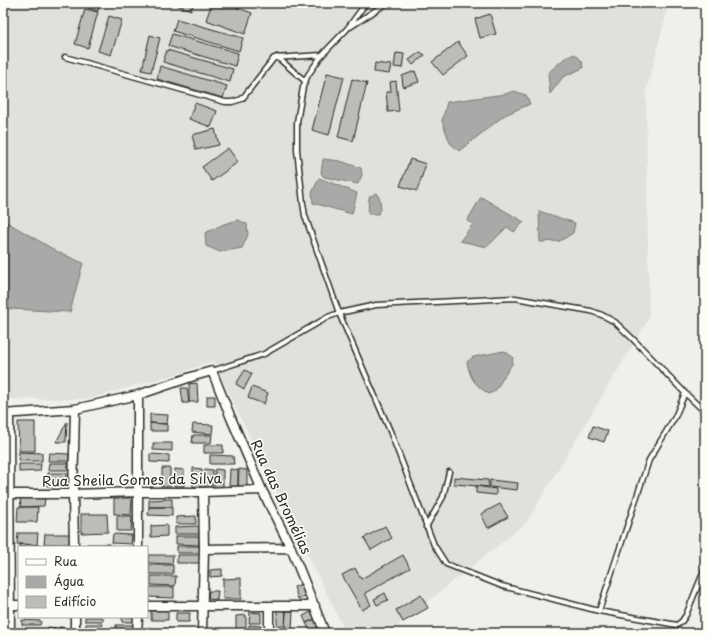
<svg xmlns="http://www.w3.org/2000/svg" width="708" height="636" viewBox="0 0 708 636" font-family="'Playpen Sans',sans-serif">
	<rect width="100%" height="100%" fill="#f0efeb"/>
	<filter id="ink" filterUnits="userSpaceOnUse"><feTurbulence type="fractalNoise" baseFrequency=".025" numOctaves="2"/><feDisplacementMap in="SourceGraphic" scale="8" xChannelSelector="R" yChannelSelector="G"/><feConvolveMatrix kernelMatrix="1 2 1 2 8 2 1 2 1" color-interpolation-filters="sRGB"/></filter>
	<g filter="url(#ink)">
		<path fill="#e1e0dc" d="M3 3H669L646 92 649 318 526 523 388 633H346L213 361 177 374 88 399H3Z"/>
		<path fill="#aaa9a7" stroke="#777775" d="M575 54 582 61 583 68 563 77 550 94 548 73 565 58Z
			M514 91 526 95 530 104 505 115 459 151 450 143 442 121 447 102 505 94Z
			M323 159 340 161 361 168 362 175 358 184 324 177 321 173Z
			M319 178 357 193 352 214 313 203 312 193Z
			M376 193 380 199 381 209 378 214H368L369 197Z
			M481 197 524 222 514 232 507 227 487 247 460 241 473 224 467 221Z
			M539 211 575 223 573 233 560 241 540 242Z
			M3 220 58 252 83 263 70 312 11 309 3 306Z
			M238 220 247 224 248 235 242 248 220 252 206 246 205 233 224 224Z
			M504 351 513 357 512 364 495 391 489 394C475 385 470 379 467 362L473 357Z"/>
		<path fill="#bdbcb8" stroke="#2b2b2b" d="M89 3H101L98 11 88 8Z
			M171 3H194L191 10Z
			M212 3H225L252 13 245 34 206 20Z
			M85 9 98 12 88 48 75 44Z
			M490 14 496 34 480 38 475 19Z
			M109 16 122 20 111 55 98 51Z
			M177 19 243 38 239 51 173 31Z
			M172 34 238 53 235 66 168 46Z
			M150 35 160 38 151 72 142 70Z
			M458 42 468 56 443 75 432 62Z
			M167 50 233 69 230 82 163 62Z
			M420 52 425 55 413 65 409 60Z
			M396 53 404 54 402 68 394 67Z
			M375 63 391 65 389 74 374 72Z
			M160 66 227 86 223 98 157 79Z
			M415 71 419 82 403 87 402 76Z
			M327 73 344 77 329 135 312 130Z
			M352 79 367 83 353 141 338 137Z
			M396 81 399 111 388 112 386 92H391L390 82Z
			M195 103 217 111 211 127 189 119Z
			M215 129 219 145 196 150 192 135Z
			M228 148 238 162 212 181 202 167Z
			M410 159 426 164 417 191 400 186Z
			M245 370 252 374 244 389 236 384Z
			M197 383 198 402H189V384Z
			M252 387 268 393 264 404 248 398Z
			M181 388H187L189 403H183Z
			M207 396H215V406H207Z
			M150 414 168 415 167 424 150 423Z
			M18 422H35V451H19Z
			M67 422 66 442H56Z
			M150 423 167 424V431H150Z
			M193 424 213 425 212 434 192 432Z
			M593 426 608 431 604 442 589 437Z
			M193 435H212L211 443H192Z
			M153 443H172V451L153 450Z
			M204 445H223V453H204Z
			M19 452 42 453V461H18Z
			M49 453 69 454V461H48Z
			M150 454 169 455V463L150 462Z
			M210 455 233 456 234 464H210Z
			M49 463H68V470H48Z
			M19 464H41L40 471 19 472Z
			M162 468H170V488H162Z
			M193 468 202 469 201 487H193Z
			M175 469 184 470V486H174Z
			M205 469 213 470 212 487H204Z
			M215 469 223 470V487H214Z
			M230 469 238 470V488L229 487Z
			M239 469 247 470V487H238Z
			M48 473H67L66 486H47Z
			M454 477 488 480 489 487 454 484Z
			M490 480 518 483 517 490 490 487Z
			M476 486 496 489V495L476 493Z
			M20 498H45L44 506 21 507Z
			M114 498H132L131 515 114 514Z
			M172 499V507H149V500Z
			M500 504 508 517 488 528 481 514Z
			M18 507H38L37 522H17Z
			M149 507H172V516L148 515Z
			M81 514H107L108 532 81 533Z
			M117 516H132L131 531H117Z
			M196 516V524H176V517Z
			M167 525V536L151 537V526Z
			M199 526V534H175V527Z
			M385 526 392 538 371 550 364 538Z
			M18 533H38L37 545 17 544Z
			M45 534H71V544H44Z
			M113 534 132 535 131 544 112 543Z
			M176 536H199V545L176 544Z
			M20 544 39 545V547H20Z
			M87 544H109L110 547H87Z
			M177 546H200V553H177Z
			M148 555H173L172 564 148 563Z
			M177 555H200V563H177Z
			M403 555 410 568 365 593 371 605 362 610 342 575 355 568 361 579Z
			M149 565H173V574H149Z
			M222 569V576L210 577V570Z
			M151 576H176L175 586 151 585Z
			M241 578V599H223V579Z
			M301 584 306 597 298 599 294 587Z
			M148 587H174V598L148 597Z
			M209 591H218L217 600 208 599Z
			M385 593 388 600 377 605 374 599Z
			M421 595 428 608 403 622 396 610Z
			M168 610V620H151V611Z
			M277 610 286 611 285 626H277Z
			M286 611H293L292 632H285Z
			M250 612 261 613V623H249Z
			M311 612 315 619 306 623 303 616Z
			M176 613H190L189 622H176Z
			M246 615V630H236V616Z
			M85 617H103V621H85Z
			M122 617H134V622H122Z
			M315 619 318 627 310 631 306 623Z
			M22 620 41 621 40 625H22Z
			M86 624H102L100 633 86 632Z
			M116 625H133V633H116Z
			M249 625 261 626V633H249Z
			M48 627 56 628 55 633H48Z
			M59 627 67 628 66 633H59Z
			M147 628 170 629V633H147Z"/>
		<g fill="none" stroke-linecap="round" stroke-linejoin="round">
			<g stroke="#2b2b2b" stroke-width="7">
				<path id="service" d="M366 3 347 29 322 55 308 75 303 87 297 122V150L303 203 305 216 339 313 390 431 434 545 446 564 502 586 599 611 677 625 682 621 686 615 705 568
					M350 27 387 3
					M65 57 225 102H232L242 99 274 58 322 55
					M277 57 305 81
					M212 371 264 354 328 317 339 313 376 305 515 298 591 311 602 315 615 322 633 339 685 393 705 412
					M426 527 443 497 449 472
					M599 611 649 460 675 417 685 393"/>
			</g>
			<g stroke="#2b2b2b" stroke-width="11">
				<path id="minor" d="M138 395V547
					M3 414 75 409 138 395 194 376 212 371 231 418 262 490 291 548 325 633
					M9 415 10 633
					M3 494H73L138 492H203L262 490
					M74 547 73 494 75 409
					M204 549 291 548
					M3 605H19
					M147 606H315
					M269 606V633
					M75 617V633
					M137 633 138 617
					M202 633 204 549 203 492"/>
			</g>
			<use href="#service" stroke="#fdfcf7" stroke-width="4"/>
			<use href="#minor" stroke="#fdfcf7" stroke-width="8"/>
		</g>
	</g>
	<g text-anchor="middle" stroke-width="3" stroke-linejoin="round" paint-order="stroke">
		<g font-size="14" fill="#2b2b2b" stroke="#fdfcf7">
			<text transform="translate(132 480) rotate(-1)" y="5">Rua Sheila Gomes da Silva</text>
			<text transform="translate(281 497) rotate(65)" y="5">Rua das Bromélias</text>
		</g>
	</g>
	<rect width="708" height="636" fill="none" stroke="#fdfcf7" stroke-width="16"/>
	<rect x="8" y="8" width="692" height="620" fill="none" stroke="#2b2b2b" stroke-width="1.5" filter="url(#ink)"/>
	<rect x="18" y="546" width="130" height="72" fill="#fdfcf7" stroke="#a9a8a5"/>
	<rect x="26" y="559" width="20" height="6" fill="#fdfcf7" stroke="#a9a8a5"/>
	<text x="54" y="566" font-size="12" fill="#2b2b2b">Rua</text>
	<rect x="26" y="576" width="20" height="12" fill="#aaa9a7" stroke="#a9a8a5"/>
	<text x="54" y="586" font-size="12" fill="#2b2b2b">Água</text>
	<rect x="26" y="596" width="20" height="12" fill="#bdbcb8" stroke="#a9a8a5"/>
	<text x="54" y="606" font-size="12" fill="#2b2b2b">Edifício</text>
</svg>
